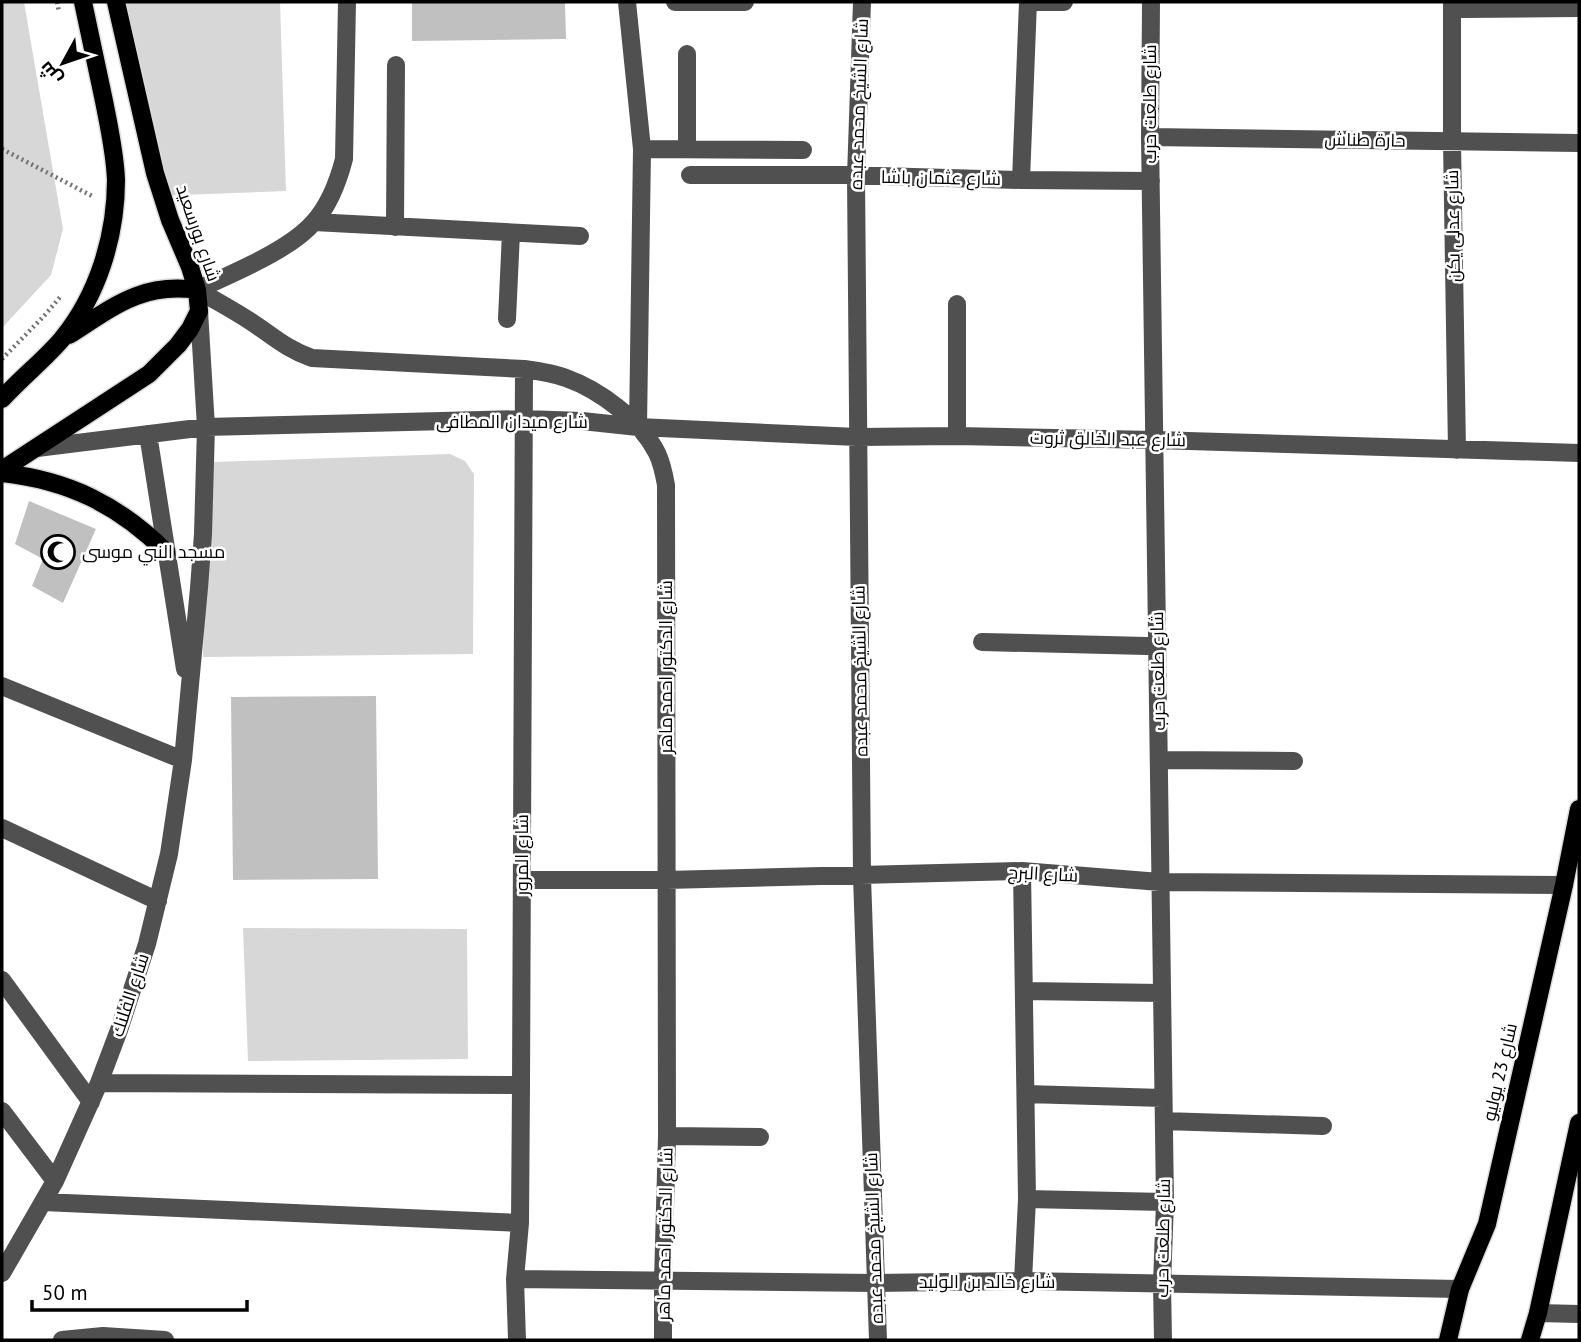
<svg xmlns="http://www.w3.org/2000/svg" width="1581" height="1342" viewBox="0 0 1581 1342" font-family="'PT Sans',Cairo,sans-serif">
	<rect width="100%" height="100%" fill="#fff"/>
	<path fill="#d7d7d7" d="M2 2H24L63 229 51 275 2 328Z
		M112 2H280L286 191 153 196Z
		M450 454 465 461 474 474 473 654 203 657 207 497 214 462Z
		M243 928 467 929 468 1059 248 1061Z"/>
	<path fill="#c0c0c0" d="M412 2H565L566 39 412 41Z
		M29 501 96 529 63 603 32 586 43 559 15 544Z
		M376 696 378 879 233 880 231 697Z"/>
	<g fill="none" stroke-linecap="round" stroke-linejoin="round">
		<g stroke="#dbdbdb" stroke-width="21">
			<path id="major" d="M69 335C113 307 142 282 197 290
				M2 399C21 378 44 360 62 339 98 295 116 236 116 180 115 153 109 127 104 101 97 68 90 35 83 2
				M2 470 149 374 178 345 190 329 199 311 197 290 190 267 170 220 155 173 116 2
				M2 473C68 480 119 505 166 552
				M1448 1340 1460 1289 1487 1224 1564 885 1579 809
				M1530 1340 1538 1313 1579 1123"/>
		</g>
		<path stroke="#727272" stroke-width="4.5" stroke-dasharray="2 3.5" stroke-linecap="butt" d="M57 2 59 12
			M2 149 94 197
			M2 359 44 316 61 296"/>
		<path stroke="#505050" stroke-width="18" d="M627 2 642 149 638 427
			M675 2H745
			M862 2 856 176 862 877 878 1340
			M1038 2H1064
			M1151 2 1150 137 1165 1202 1162 1284 1163 1340
			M1452 2V142L1457 450
			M1457 2 1462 9 1579 8
			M1150 137 1579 143
			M642 149 803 150
			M687 149V54
			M690 175H844L1021 180 1151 181
			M1021 180 1028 2
			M314 222 580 236
			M395 227 396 65
			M197 290C215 300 233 310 250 321 273 336 286 349 312 358L524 369C538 371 553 373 566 378 600 390 641 421 657 453 662 463 664 474 666 485L667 1136 663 1280V1340
			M197 290C232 273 289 251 314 222 330 204 338 182 344 159L347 2
			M507 319 511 233
			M148 434 185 669
			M957 436V304
			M37 448 206 427 525 419 582 421 638 427 857 437 957 436 1155 440 1579 453
			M982 642 1147 646 1157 645
			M2 686 183 760
			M1159 760 1294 761
			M2 828 158 901
			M1022 871 1027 1199 1023 1281
			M522 880H666L1022 871 1160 882 1564 885
			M2 980 91 1102
			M1025 991 1162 993
			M99 1083 521 1085
			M1026 1094 1163 1098
			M2 1111 55 1181
			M1164 1121 1323 1126
			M667 1136 760 1137
			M1027 1199 1165 1202
			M43 1202 520 1223
			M2 1273 55 1181 99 1083 119 1030 147 944 169 854 183 760 199 588 203 534 206 427 199 311
			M515 1279 875 1283 1023 1281 1460 1289
			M1538 1313 1579 1314
			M62 1340 103 1336 165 1340
			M517 1340 515 1279 520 1223 521 1085 524 369"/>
		<use href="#major" stroke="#000" stroke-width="18"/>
	</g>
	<defs>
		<g id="mosque-ring" transform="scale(1.75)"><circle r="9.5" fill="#fff" stroke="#000" stroke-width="1.5"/><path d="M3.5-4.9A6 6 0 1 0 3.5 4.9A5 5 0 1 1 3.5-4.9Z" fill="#000"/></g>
	</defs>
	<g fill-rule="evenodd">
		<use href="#mosque-ring" x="58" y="552"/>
	</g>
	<g text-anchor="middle" stroke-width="5" stroke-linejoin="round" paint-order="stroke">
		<g font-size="18" fill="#000" stroke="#fff">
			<text transform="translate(859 104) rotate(-88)" y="6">شارع الشيخ محمد عبده</text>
			<text transform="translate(1150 104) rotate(-90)" y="6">شارع طلعت حرب</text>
			<text transform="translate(1365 140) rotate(1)" y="6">حارة طناش</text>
			<text transform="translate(941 178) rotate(1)" y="6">شارع عثمان باشا</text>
			<text transform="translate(1453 226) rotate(-91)" y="6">شارع عدلى يكن</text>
			<text transform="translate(198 233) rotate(71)" y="6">شارع بورسعيد</text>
			<text x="512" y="428">شارع ميدان المطافى</text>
			<text transform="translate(1108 439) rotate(1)" y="6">شارع عبد الخالق ثروت</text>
			<text transform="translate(666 667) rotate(-90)" y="6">شارع الدكتور احمد ماهر</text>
			<text transform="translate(860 671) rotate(-91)" y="6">شارع الشيخ محمد عبده</text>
			<text transform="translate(1158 671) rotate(-91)" y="6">شارع طلعت حرب</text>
			<text transform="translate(522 855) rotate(-90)" y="6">شارع المرور</text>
			<text transform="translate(1043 874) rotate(3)" y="6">شارع البرج</text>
			<text transform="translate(130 995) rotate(-72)" y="6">شارع الفلنك</text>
			<text transform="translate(1500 1072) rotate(-77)" y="6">شارع 23 يوليو</text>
			<text transform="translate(665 1234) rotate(-89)" y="6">شارع الدكتور احمد ماهر</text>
			<text transform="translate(874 1238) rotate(-92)" y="6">شارع الشيخ محمد عبده</text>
			<text transform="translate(1163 1238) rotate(-89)" y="6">شارع طلعت حرب</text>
			<text x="987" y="1288">شارع خالد بن الوليد</text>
		</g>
		<g font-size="18" fill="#000" stroke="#fff" text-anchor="start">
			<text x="82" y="558">مسجد النبي موسى</text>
		</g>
	</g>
	<rect width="1581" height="1342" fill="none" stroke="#000000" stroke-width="7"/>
	<g transform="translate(63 63) rotate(230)" stroke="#ffffff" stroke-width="5" paint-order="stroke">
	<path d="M0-5L12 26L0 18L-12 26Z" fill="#000000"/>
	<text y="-10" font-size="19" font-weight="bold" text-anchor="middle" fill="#000000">ش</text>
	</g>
	<path d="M32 1300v10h215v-10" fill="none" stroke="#000000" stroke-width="3.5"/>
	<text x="42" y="1300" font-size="21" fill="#000000" stroke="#ffffff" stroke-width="5" paint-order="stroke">50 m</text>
</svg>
